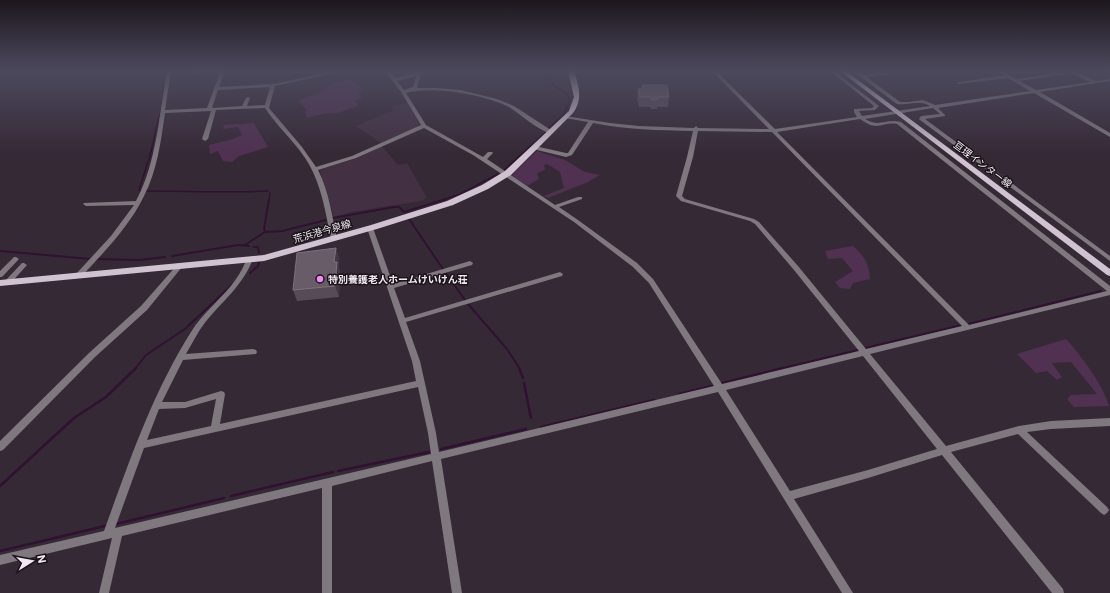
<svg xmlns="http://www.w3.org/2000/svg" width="1110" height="593" viewBox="0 0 1110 593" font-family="Commissioner,'Noto Sans JP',sans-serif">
	<rect width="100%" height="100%" fill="#362936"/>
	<path fill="#433143" d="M1073 71H1102L1110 75V79L1094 81Z
		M407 103 419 123 417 127 381 143 356 126 394 110 391 106Z
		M382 146 398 165 407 163 427 198 420 201 351 212 334 217 320 170 359 157Z"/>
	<path fill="#503151" d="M349 79 363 89 358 93 362 98 354 101 359 105 338 113H326L307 118 305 112 307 110 298 101 321 92 332 84Z
		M254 123 268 147 239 156 232 162 223 161 218 151 210 154 209 145 233 139 242 135 238 127 223 129 224 125Z
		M537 151 565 160 585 172 600 175 588 182 548 198 544 196 564 188 560 172 547 164 544 165 545 170 537 173 539 179 527 186 512 176 516 171Z
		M853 246C864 256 869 263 870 279L853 283 850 289 840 288 835 282 853 271 842 258 828 259 825 251Z
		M1066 339C1082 357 1102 383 1109 406L1074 407 1067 399 1071 395 1097 394 1071 362 1052 363 1062 377 1057 380 1047 371 1036 373 1017 354Z"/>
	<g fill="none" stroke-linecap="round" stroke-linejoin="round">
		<path stroke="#301131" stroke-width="1.5" d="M541 71 555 86 567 94 570 100 564 114 547 130
			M161 111 166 71
			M149 160 160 113
			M503 171 546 132
			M141 191 139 190 148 162
			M146 191C187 191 227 193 268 191
			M269 200 270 193
			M443 200 460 194 498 174"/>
		<path stroke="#301131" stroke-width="2" d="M269 199 264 229 266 232 282 231 326 220
			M404 212 446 199
			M333 218 394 207H399L404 212
			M409 219 443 269
			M245 245 265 232
			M254 247H258L259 253
			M0 251 91 259
			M172 256 238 245 249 246
			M96 259 139 260 165 257
			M445 272 465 300
			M250 273 258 266 259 262
			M468 304 507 349 520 369
			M968 324 1101 291
			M865 348 962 325
			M135 369 146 355 185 329 235 282
			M779 369 858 350"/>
		<path stroke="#301131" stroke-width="2.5" d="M519 368 523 378
			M524 383 531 418
			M722 383 783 368
			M679 394 712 386
			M541 427 654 400
			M441 449 526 429
			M338 471 429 452
			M0 486 74 418 106 397 136 368
			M231 496 333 472
			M116 524 224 498
			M0 551 105 526"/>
		<path fill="#7f787f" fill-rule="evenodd" d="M167 71H171L165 110 207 108 220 72 194 73H192V71H225L219 87 273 84 335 71H341L339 72 275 86 269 108 302 147 316 167 352 156 421 125 401 92 385 71H389L395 78 416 73V71H420L421 75 417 88H437L461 90 497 99 514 106 554 132 551 134C535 128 523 116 509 107 487 95 430 85 406 93L426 125 483 157 488 152H492L493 153 487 159 555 205 578 197H582V199L559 207 578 220 637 263 653 279 722 384 859 351 794 270 755 224 750 221 681 201 676 196 687 157 693 131C659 130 626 130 593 123L572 155 566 157 533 149V147L535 146 566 153H568L588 122 565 118V116L610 123 639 126 694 128 696 126 698 128 769 129 712 71H716L775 129 857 117 854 112V109L872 108 874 106 830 71H834L879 106 875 110 859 111 862 116 930 106C919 99 909 106 897 104L854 72V71H858L864 75 890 72V74H888L867 77 900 102H908L923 100 935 105 1030 91 1008 78 959 84 957 83 959 82 1004 75 998 72V71H1002L1016 79 1064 72 1066 73 1064 74 1020 81 1036 90 1090 82 1069 72V71H1074L1095 81 1110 79V81L1040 92 1110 133V137L1034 93 938 108 945 115V116L925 119 1110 256V261L920 120 919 119 921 116 940 114 933 108 865 119C880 128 885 118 901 122L1110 286V295L870 354 946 446 1019 426 1051 421 1110 418V426L1051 429 1027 432 1107 507 1109 510 1107 513 1104 515 1101 513 1018 434 951 452 1063 589 1064 593H1052L942 455 868 478 794 499 853 593H842L718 392 441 459 462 593H452L432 461 332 486V593H322V488L122 536 109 593H99L112 538 0 565V555L104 531C129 462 152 394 191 332 203 312 223 298 236 279 241 272 244 265 248 257H250L253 259C242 287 222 301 204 324 197 333 192 344 186 354L253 349 256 350 257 352 256 354 183 360 162 402H185L221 391 224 392 225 394 220 424 416 381 412 361 367 228 370 226 373 228 393 284 470 261 473 263 472 265 394 288 405 318 560 272 563 274 562 276 406 322 420 361 436 433 439 452 714 386 649 283 633 267 574 222 473 155 424 128 356 158 318 170C329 191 332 216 337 239L334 241 331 239C325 210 321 180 303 155 292 139 275 124 265 108L216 110 208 139 205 141 202 139 211 111 165 113C161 141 157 171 144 196 129 227 104 252 80 278H76L75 276 76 274 111 236 134 205 86 206 83 204 84 203 136 201C157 162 159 114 167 71ZM416 76 413 87 404 90 397 81ZM270 87 265 105 247 106 250 98 248 97 246 98 242 106 212 108 218 90ZM860 119C879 133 881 121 897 124L1107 291 969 325 777 132ZM698 131 772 132 962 326 866 349 798 266 759 222 754 219 685 199 682 196 693 157ZM863 356 937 449 868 470 790 491 726 390ZM418 387 428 433 431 454 115 528 144 448ZM216 399 211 426 147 440 159 409 185 408Z
			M14 257H16L19 259 2 277H0V271Z
			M22 263H24L27 265 9 285H5L4 283 5 281Z
			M177 265H179L182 267 147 310 95 357 3 450 0 451V441L89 353 141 306Z"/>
		<path fill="#d0c2d0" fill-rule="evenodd" d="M568 71H574C579 87 583 99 573 113L511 175 488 189 453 205 377 229 264 261 0 286V280L264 255 371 225 447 201 482 185 505 171 569 111 574 97Z
			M840 71H846L1110 269V276L1107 275Z"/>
	</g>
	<path fill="#584b58" d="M642 85 669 97 668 107H657V109H651L650 107H639L637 99 638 89H641Z
		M336 248 339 259V267L340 273 339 297 297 301 293 290Z"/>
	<path fill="#443644" d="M336 248 339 259V267L340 273 339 297 335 286 334 262Z"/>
	<path fill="#695c69" stroke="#7e727e" d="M642 85H667L669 97H658V99L652 100 651 97H640L638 89H643Z
		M336 248 334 262H337L335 286 293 290 297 253Z"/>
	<linearGradient id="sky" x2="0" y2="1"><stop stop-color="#1e171e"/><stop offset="0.46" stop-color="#4c495d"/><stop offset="1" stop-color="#4c495d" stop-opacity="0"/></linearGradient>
	<rect width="1110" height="154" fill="url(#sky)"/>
	<circle fill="#f18af4" stroke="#1a141a" stroke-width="1.5" cx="320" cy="279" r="4"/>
	<g text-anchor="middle" stroke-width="3" stroke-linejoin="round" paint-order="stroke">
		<g font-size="10" fill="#f1e8f1" stroke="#1a141a">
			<text transform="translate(983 164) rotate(37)" y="4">亘理インター線</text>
			<text transform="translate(322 231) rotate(-16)" y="4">荒浜港今泉線</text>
		</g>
		<g font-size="10" font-weight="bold" fill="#f1e8f1" stroke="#1a141a" text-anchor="start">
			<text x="328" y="283">特別養護老人ホームけいけん荘</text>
		</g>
	</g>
	<g transform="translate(32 561) rotate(79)" stroke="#1a141a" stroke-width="3" paint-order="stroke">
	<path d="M0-3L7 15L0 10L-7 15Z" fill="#f1e8f1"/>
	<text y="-6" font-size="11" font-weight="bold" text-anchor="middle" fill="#f1e8f1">N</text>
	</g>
</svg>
